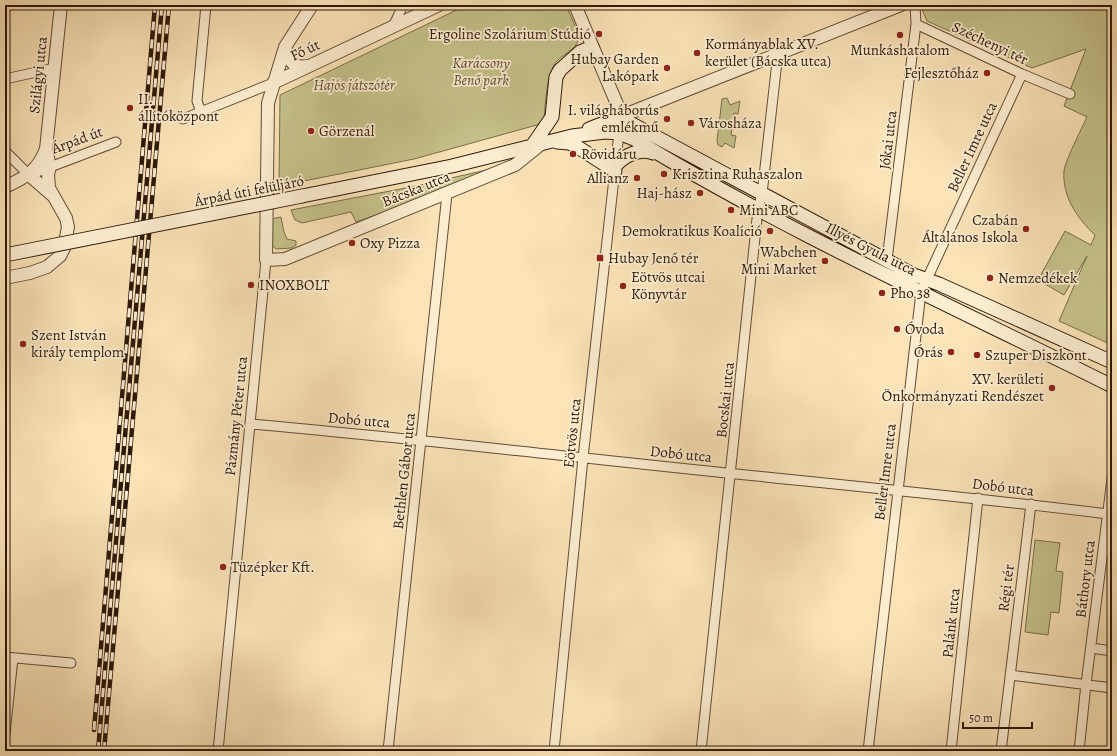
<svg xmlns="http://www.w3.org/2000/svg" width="1117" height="756" viewBox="0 0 1117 756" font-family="Alegreya,serif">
	<rect width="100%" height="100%" fill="#fae3b7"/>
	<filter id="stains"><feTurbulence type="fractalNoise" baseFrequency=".005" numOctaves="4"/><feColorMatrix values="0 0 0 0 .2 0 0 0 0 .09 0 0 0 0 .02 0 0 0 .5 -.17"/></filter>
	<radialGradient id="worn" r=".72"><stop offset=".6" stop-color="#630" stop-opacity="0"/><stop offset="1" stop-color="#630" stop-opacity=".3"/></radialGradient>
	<path fill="#c5c18a" stroke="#796d4a" d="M467 5H566L579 35C579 51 561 53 554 65 546 80 546 101 544 118L537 125 414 159 279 186 280 95Z
		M922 5H1112V345L1059 321 1087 256 1064 295 1038 280 1065 231 1091 245 1095 235C1078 219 1062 197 1064 171 1065 161 1082 128 1087 117L1064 106 1086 49 1032 68 927 21 921 7Z
		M727 98 730 105 740 101 738 114 734 113 731 135 736 136 734 148 725 143 722 147 718 145 717 141 722 99Z
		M504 166 457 186 356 222 351 212 302 223 295 220 291 210 416 186Z
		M281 217 284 232 287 239 296 241V245L292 248 276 249 271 244V219Z
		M1035 540 1060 543 1056 571 1063 572 1059 613 1051 612 1048 635 1025 632Z"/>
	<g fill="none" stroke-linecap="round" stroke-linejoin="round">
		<g stroke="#604c36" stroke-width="11">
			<path id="minor" d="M915 5 916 24 1022 74 1070 94
				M393 27 403 5
				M5 79 55 68
				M201 112 197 101 206 5
				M183 119 273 83
				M5 151 29 175 116 142
				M887 260 916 24
				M251 424C366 434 481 447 595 459 766 478 937 493 1108 514
				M1091 648 1112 651
				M5 657 71 663
				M1010 675 1112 688
				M5 734 13 658
				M218 751 266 260
				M388 751 447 194
				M554 751 583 458 619 133V117
				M701 751 758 209 762 194 778 53
				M868 751 921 292 1022 74
				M951 751 978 498
				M1001 751 1031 504
				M1079 751 1086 684 1112 479"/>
		</g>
		<g stroke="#604c36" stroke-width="14">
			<path id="tertiary" d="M312 5 285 47 268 103 266 260 285 259 515 165 541 144
				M575 5 617 104 619 117 901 5
				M285 47C289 61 293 69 308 66
				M273 83 439 5
				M29 175 52 195
				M5 187C26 177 37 172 46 149
				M5 278 30 273 47 267 60 256 64 248 68 227 66 218 49 188 48 174 50 167 46 149 61 5"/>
		</g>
		<g stroke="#2d190b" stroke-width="15">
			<path id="secondary" d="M589 129 619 117 914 275 939 284 1112 362
				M557 142 569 143 576 146 615 171
				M532 146 552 117 556 77 560 70 580 52 592 47
				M616 165C625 155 640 148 653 153
				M302 196 452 166 572 136 605 132 619 133 634 139C787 232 952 306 1112 386"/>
		</g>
		<use href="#minor" stroke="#fcedd0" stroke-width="9"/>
		<use href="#tertiary" stroke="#fcedd0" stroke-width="12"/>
		<use href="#secondary" stroke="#fcedd0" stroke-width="13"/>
		<g stroke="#2d190b" stroke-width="4.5">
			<path id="rail" d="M94 730 155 5
				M98 751 162 5
				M104 751 169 5"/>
		</g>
		<use href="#rail" stroke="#fcedd0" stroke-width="3" stroke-dasharray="9" stroke-linecap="butt"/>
		<g stroke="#2d190b" stroke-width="15" stroke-linecap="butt">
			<path id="secondary-bridge" d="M5 255 302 196"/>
		</g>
		<use href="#secondary-bridge" stroke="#fcedd0" stroke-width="13"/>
	</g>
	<g fill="#8f2418" stroke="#fcedd0" stroke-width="1.5">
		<circle cx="599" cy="34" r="4"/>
		<circle cx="900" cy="35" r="4"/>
		<circle cx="697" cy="53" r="4"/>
		<circle cx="667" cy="68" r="4"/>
		<circle cx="987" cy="73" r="4"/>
		<circle cx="130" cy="108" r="4"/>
		<circle cx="667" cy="119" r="4"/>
		<circle cx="691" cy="123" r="4"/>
		<circle cx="311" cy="131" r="4"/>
		<circle cx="573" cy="154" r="4"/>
		<circle cx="664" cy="174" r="4"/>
		<circle cx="637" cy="178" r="4"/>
		<circle cx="700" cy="193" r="4"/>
		<circle cx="731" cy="210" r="4"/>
		<circle cx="1026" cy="229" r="4"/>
		<circle cx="770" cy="231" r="4"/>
		<circle cx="352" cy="243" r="4"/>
		<rect x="596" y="254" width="8" height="8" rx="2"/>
		<circle cx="825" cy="261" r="4"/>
		<circle cx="990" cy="278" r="4"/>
		<circle cx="251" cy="285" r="4"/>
		<circle cx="623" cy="286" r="4"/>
		<circle cx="882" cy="293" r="4"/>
		<circle cx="897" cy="329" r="4"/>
		<circle cx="23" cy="344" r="4"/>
		<circle cx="951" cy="352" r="4"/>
		<circle cx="977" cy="355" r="4"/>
		<circle cx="1052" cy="388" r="4"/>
		<circle cx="223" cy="567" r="4"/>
	</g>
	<g text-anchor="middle" stroke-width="3.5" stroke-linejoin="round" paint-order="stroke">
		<g font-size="15" fill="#2d190b" stroke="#fcedd0" text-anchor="start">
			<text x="591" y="39" text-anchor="end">Ergoline Szolárium Stúdió</text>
			<text x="705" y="49">Kormányablak XV.<tspan x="705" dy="17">kerület (Bácska utca)</tspan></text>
			<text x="900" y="55" text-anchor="middle">Munkáshatalom</text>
			<text x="659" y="64" text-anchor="end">Hubay Garden<tspan x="659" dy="17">Lakópark</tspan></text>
			<text x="979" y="78" text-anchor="end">Fejlesztőház</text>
			<text x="138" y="104">II.<tspan x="138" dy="17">állítóközpont</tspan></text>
			<text x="659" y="115" text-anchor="end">I. világháborús<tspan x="659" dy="17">emlékmű</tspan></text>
			<text x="699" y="128">Városháza</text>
			<text x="319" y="136">Görzenál</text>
			<text x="581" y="159">Rövidáru</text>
			<text x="672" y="179">Krisztina Ruhaszalon</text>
			<text x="629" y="183" text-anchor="end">Allianz</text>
			<text x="692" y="198" text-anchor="end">Haj-hász</text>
			<text x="739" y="215">Mini ABC</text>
			<text x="1018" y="225" text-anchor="end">Czabán<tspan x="1018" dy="17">Általános Iskola</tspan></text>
			<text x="762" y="236" text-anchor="end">Demokratikus Koalíció</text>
			<text x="360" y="248">Oxy Pizza</text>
			<text x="817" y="257" text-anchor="end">Wabchen<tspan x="817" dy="17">Mini Market</tspan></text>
			<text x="608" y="263">Hubay Jenő tér</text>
			<text x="631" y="282">Eötvös utcai<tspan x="631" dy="17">Könyvtár</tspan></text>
			<text x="998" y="283">Nemzedékek</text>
			<text x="259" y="290">INOXBOLT</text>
			<text x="890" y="298">Pho 38</text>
			<text x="905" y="334">Óvoda</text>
			<text x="31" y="340">Szent István<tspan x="31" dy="17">király templom</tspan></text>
			<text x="943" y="357" text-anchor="end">Órás</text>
			<text x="985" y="360">Szuper Diszkont</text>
			<text x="1044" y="384" text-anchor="end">XV. kerületi<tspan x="1044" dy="17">Önkormányzati Rendészet</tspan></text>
			<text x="231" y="572">Tüzépker Kft.</text>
		</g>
		<g font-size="15" fill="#2d190b" stroke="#fcedd0">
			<text transform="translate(990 43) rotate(25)" y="5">Széchenyi tér</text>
			<text transform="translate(305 50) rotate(-25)" y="5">Fő út</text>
			<text transform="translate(38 75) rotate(-84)" y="5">Szilágyi utca</text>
			<text transform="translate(77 140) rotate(-20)" y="5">Árpád út</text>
			<text transform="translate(888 140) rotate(-83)" y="5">Jókai utca</text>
			<text transform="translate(972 147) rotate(-65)" y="5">Beller Imre utca</text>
			<text transform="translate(416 189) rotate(-22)" y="5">Bácska utca</text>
			<text transform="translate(249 191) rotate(-11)" y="5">Árpád úti felüljáró</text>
			<text transform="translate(871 249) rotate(27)" y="5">Illyés Gyula utca</text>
			<text transform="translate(725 400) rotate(-84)" y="5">Bocskai utca</text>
			<text transform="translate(236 416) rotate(-84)" y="5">Pázmány Péter utca</text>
			<text transform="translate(359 420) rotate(5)" y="5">Dobó utca</text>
			<text transform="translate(572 433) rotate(-84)" y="5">Eötvös utca</text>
			<text transform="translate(681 454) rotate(6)" y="5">Dobó utca</text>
			<text transform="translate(404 471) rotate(-84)" y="5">Bethlen Gábor utca</text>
			<text transform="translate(885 472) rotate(-83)" y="5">Beller Imre utca</text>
			<text transform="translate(1003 487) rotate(7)" y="5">Dobó utca</text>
			<text transform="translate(1085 579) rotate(-83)" y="5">Báthory utca</text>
			<text transform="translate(1006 588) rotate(-83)" y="5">Régi tér</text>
			<text transform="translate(951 623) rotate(-84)" y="5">Palánk utca</text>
		</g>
		<g font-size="15" font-style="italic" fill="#5b4b31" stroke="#fcedd0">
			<text x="481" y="68">Karácsony<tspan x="481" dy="17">Benő park</tspan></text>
			<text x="354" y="90">Hajós játszótér</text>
		</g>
	</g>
	<rect width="1117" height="756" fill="none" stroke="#fae3b7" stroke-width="20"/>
	<rect x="6" y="6" width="1105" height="744" fill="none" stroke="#2d190b" stroke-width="2"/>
	<rect x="10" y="10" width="1097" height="736" fill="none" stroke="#2d190b"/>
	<path d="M963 722v6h69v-6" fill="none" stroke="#2d190b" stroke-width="2"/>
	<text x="969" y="722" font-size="12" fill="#2d190b" stroke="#fcedd0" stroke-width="3" paint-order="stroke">50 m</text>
	<rect width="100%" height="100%" filter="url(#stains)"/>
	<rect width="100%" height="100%" fill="url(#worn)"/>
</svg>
